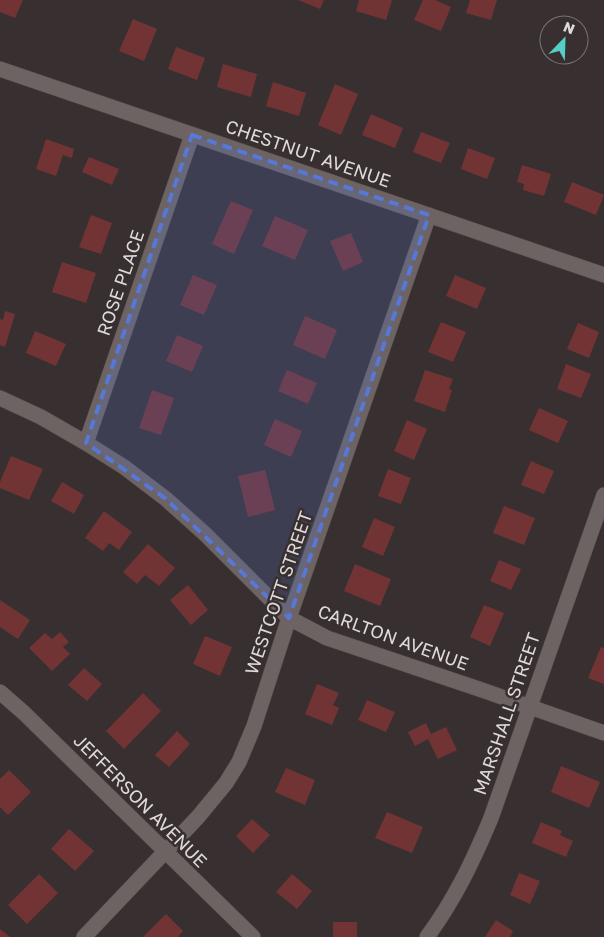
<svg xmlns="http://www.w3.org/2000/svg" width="604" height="937" viewBox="0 0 604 937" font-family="'Golos Text',sans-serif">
	<rect width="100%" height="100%" fill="#383030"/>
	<path fill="#723334" d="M0 0H23L15 18 0 12Z
		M298 0H324L320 9Z
		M359 0H392L386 20 356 11Z
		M423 0H435L451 7 441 31 414 20Z
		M470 0H497L491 20 466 13Z
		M133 19 157 29 144 61 119 51Z
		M176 47 205 58 197 80 168 69Z
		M223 64 257 74 251 97 217 87Z
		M273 82 306 93 299 116 266 106Z
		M335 84 358 94 341 135 318 125Z
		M371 114 403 128 395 148 362 135Z
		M421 132 450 143 441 163 413 152Z
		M46 139 74 149 72 158 63 155 56 176 36 169Z
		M468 148 495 158 487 179 461 169Z
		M89 157 119 169 112 185 82 172Z
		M522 165 551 174 544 196 523 190 524 184 517 182Z
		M572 182 604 195 596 215 564 202Z
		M231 201 253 210 234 254 212 244Z
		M91 215 112 223 101 254 79 247Z
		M275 216 308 230 295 260 262 246Z
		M351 233 363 262 343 271 330 241Z
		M62 262 96 273 86 303 52 292Z
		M193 275 217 285 204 315 180 305Z
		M455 275 486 288 477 309 446 296Z
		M5 311 15 314 5 347 0 345V319L3 320Z
		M305 316 337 330 325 359 293 345Z
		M441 322 466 332 453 362 428 352Z
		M578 323 599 332 589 358 567 349Z
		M35 331 66 344 56 366 26 353Z
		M177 335 203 346 192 372 166 361Z
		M566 364 591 374 581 398 557 389Z
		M287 370 317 383 308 404 278 391Z
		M425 370 453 379 449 389 452 390 445 412 414 401Z
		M152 390 174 398 161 435 139 428Z
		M539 408 568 421 558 443 529 430Z
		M275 419 302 431 291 457 264 445Z
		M407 420 427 429 414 460 394 451Z
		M11 456 43 469 29 500 0 488V482Z
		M531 461 554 471 544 494 521 485Z
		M388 469 411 478 401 504 378 496Z
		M265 470 275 510 248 517 238 476Z
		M62 482 84 495 74 514 51 501Z
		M504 506 535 518 524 545 493 533Z
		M104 511 132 532 119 550 109 543 103 551 85 538Z
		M374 518 395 527 383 556 362 547Z
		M148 544 175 568 159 586 145 575 137 584 123 572Z
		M499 560 521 569 511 590 490 581Z
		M355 564 391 579 380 606 344 591Z
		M188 585 208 610 191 625 170 600Z
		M0 600 30 620 18 639 0 627Z
		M484 605 504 613 490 646 470 637Z
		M60 632 69 642 63 647 70 654 52 671 29 648 45 633 52 639Z
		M205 636 232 647 220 676 193 664Z
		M601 647 604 648V684L588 678Z
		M84 668 102 684 87 701 68 685Z
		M317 684 339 693 333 705 339 708 332 725 305 714Z
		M143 693 161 711 124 749 106 731Z
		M367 700 395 712 386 732 358 720Z
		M426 723 431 734 446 727 457 750 438 759 428 739 415 746 408 732Z
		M177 731 190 744 169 767 155 755Z
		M561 766 600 782 589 808 551 792Z
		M286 768 315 780 305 805 275 792Z
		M9 770 31 792 8 815 0 807V779Z
		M387 812 423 827 412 853 375 838Z
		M252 819 270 835 253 853 236 836Z
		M541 822 562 831 560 835 573 841 566 857 532 843Z
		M69 829 94 851 75 871 51 849Z
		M519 873 540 881 530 904 510 895Z
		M39 874 58 893 27 924 8 905Z
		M292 874 312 891 297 909 276 892Z
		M166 914 183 931 178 937H143Z
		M496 920 513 931 510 937H485Z
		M333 922H357V937H333Z
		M0 929 10 937H0Z"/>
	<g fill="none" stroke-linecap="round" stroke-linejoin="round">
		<g stroke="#554e4e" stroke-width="16">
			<path id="minor" d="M0 69 604 275
				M0 398 41 417 86 443 124 467 166 499 205 534 289 618 327 638 482 690 604 733
				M86 443 192 135
				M0 692 24 713 253 937
				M84 937 198 817 226 783 239 762 254 726 289 618 429 215
				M427 937C455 899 473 861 491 818L604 495"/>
		</g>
		<use href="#minor" stroke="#6c6362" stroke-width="15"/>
	</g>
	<path fill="#5778d8" fill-opacity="0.2" stroke="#5778d8" stroke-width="4" stroke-dasharray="10 6" stroke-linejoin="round" d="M192 135 429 215 289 618 166 499 86 443Z"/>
	<g text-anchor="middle" stroke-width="5" stroke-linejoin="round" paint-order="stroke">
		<g font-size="18" fill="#dfdad9" stroke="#383030">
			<text transform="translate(308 154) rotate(19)" y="6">CHESTNUT AVENUE</text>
			<text transform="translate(121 283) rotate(-71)" y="6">ROSE PLACE</text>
			<text transform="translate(279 593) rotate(-71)" y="6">WESTCOTT STREET</text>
			<text transform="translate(393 638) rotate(20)" y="6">CARLTON AVENUE</text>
			<text transform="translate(507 714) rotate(-71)" y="6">MARSHALL STREET</text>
			<text transform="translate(140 801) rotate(45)" y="6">JEFFERSON AVENUE</text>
		</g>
	</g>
	<g transform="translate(564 40) rotate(23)"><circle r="24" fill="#383030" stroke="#7b7474"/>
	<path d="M0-4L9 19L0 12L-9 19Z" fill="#55cec6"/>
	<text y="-8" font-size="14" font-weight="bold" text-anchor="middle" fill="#dfdad9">N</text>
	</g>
</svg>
